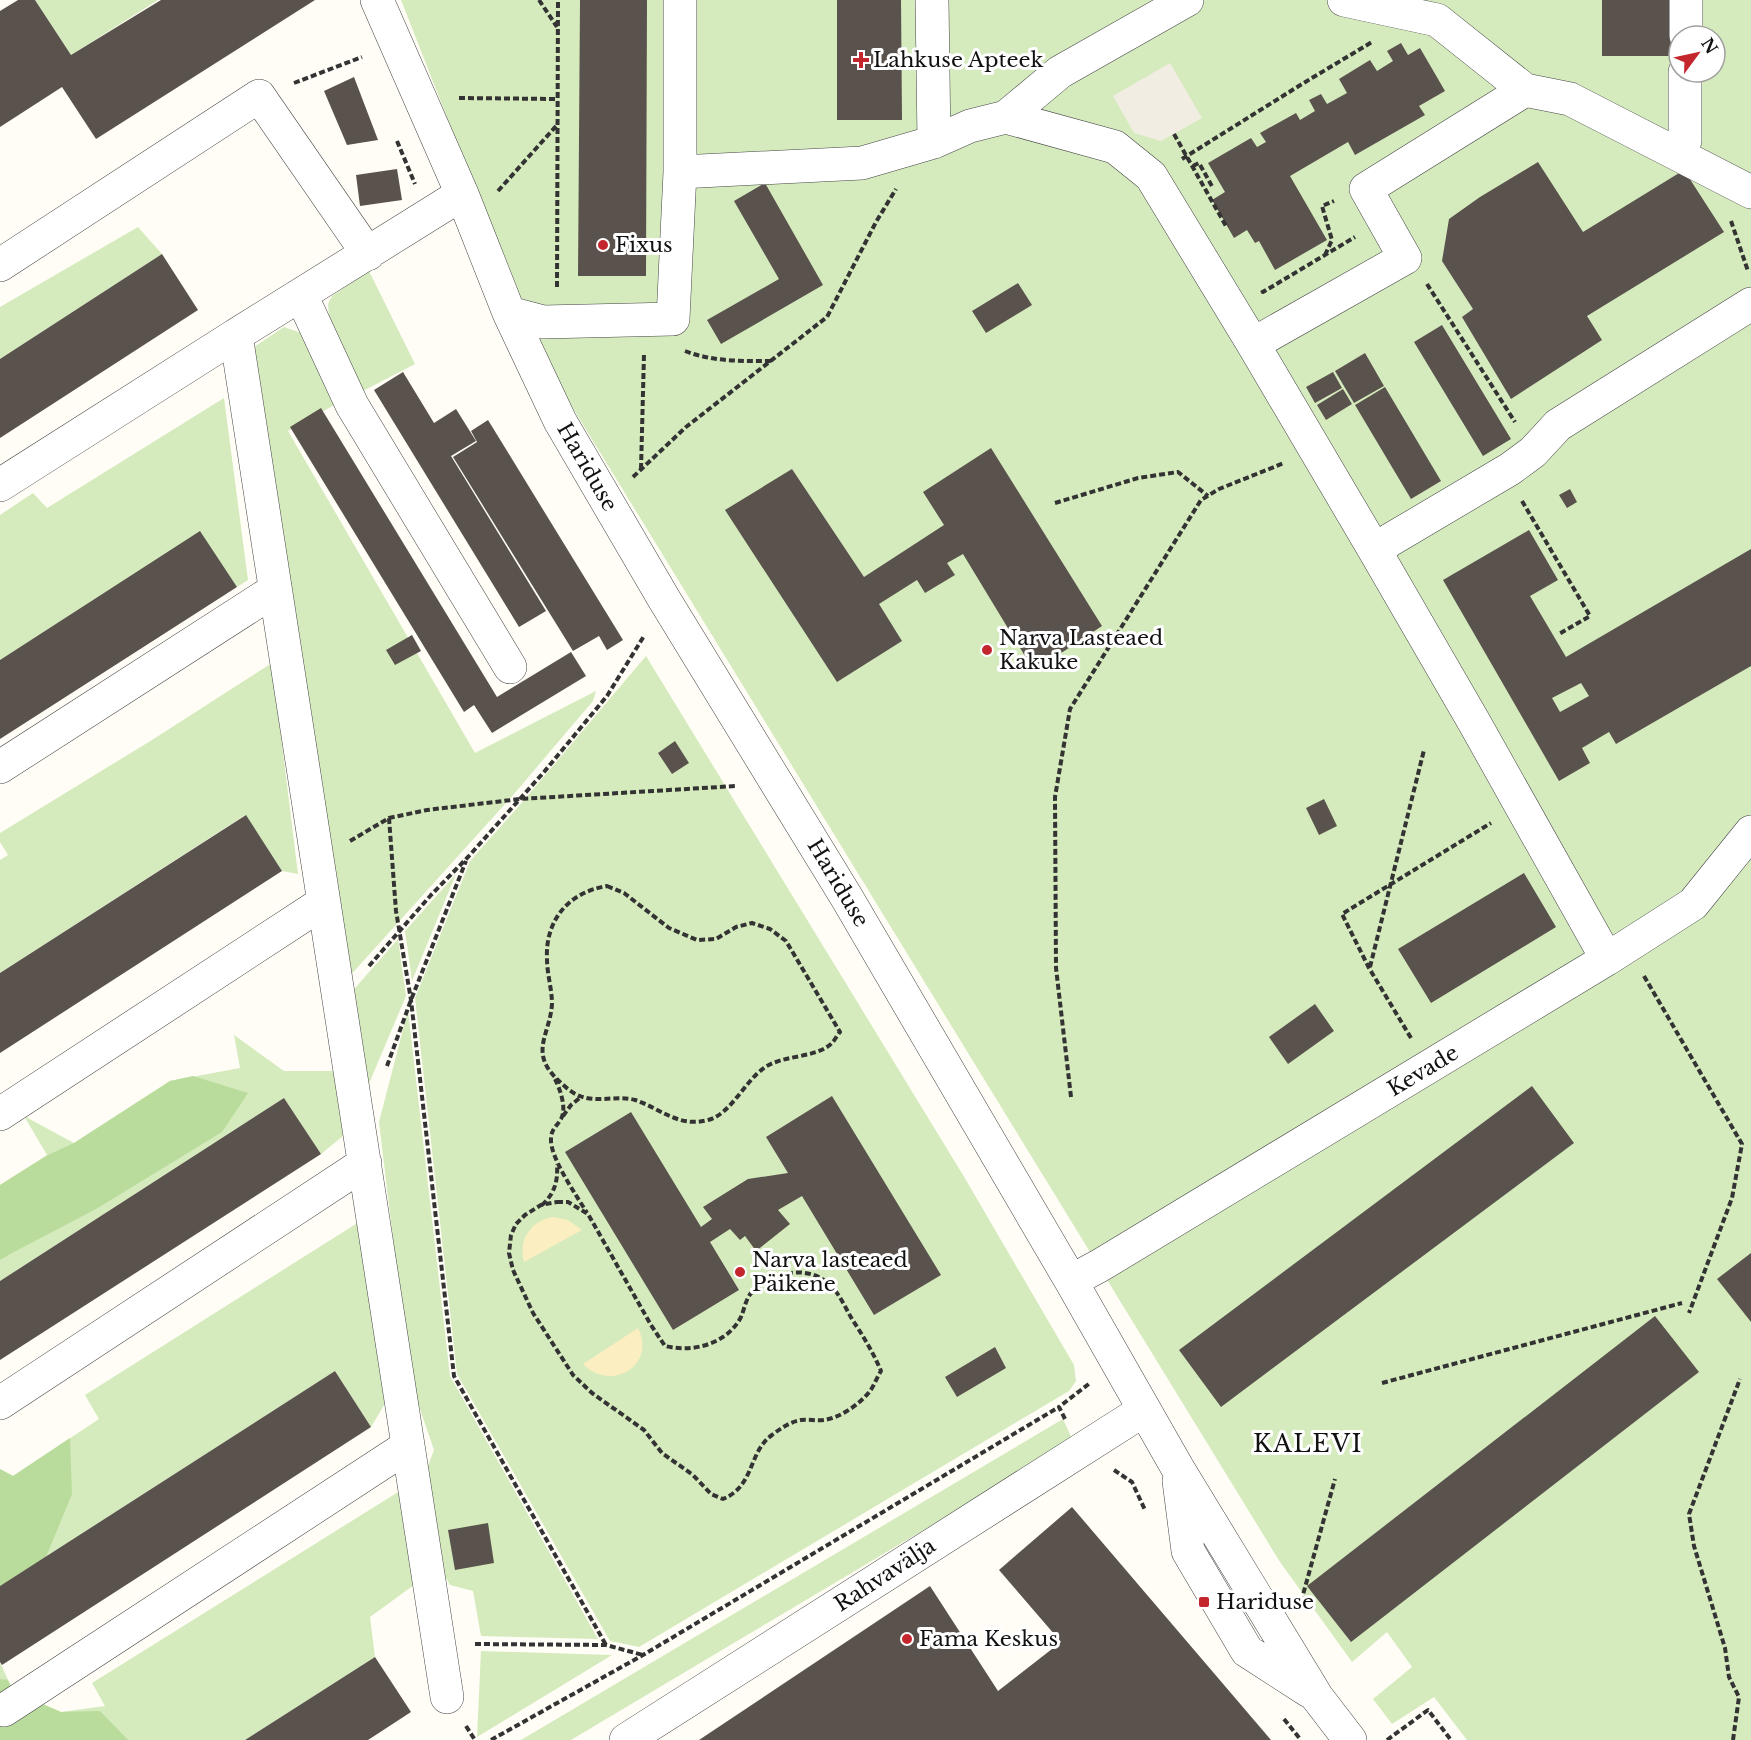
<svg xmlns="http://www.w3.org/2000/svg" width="1751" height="1740" viewBox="0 0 1751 1740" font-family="'Libre Baskerville',serif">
	<rect width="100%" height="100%" fill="#fffdf5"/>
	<path fill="#d5ebbd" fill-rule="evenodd" d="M35 0H158L71 55Z
		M401 0H1751V1740H1467L1434 1697 1392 1724 1373 1699 1412 1667 1387 1632 1352 1662 1280 1562 555 379 521 306ZM1679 36H1715V72H1679Z
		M138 227 162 254 0 359V307Z
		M369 271 415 364 361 392 329 316 328 304 332 296Z
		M284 327 304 334 338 403 288 431 475 753 596 691 593 701 514 794 348 978 254 347Z
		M224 398 248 580 237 587 200 532 0 660V515L33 493 47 508Z
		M646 656 963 1175 1074 1365 1076 1381 1069 1391 639 1647 610 1641 457 1374 415 998 470 861 519 806Z
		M272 663 298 874 282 871 245 815 0 973V860L8 855 0 842V833L152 740Z
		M456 874 412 981 405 931Z
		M398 939 406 996 365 1093 349 995Z
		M408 1010 450 1376 598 1639 481 1636 473 1591 450 1585 437 1562 424 1476 434 1450 410 1380 379 1122Z
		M234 1035 284 1071H338L343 1136 321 1154 284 1098 0 1281V1185L47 1155 24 1116 74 1143 170 1081 240 1068Z
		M359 1222 387 1400 371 1427 335 1371 0 1586V1469L13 1476 99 1419 85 1395Z
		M1063 1419 1073 1441 571 1740H521Z
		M403 1489 418 1582 370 1617 375 1657 245 1740H0V1662L13 1691 61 1712 105 1706 92 1683Z
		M481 1651 612 1655 477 1737Z"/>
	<path fill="#b9dc9c" d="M193 1076 248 1093 222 1132 96 1209 12 1253 0 1260V1185L48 1155 74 1143 170 1081Z
		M70 1438 72 1494 46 1557 0 1586V1469L13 1476Z
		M0 1679 8 1680 13 1691 61 1712 100 1711 128 1740H0Z"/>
	<path fill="#fbeec1" d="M553 1217 568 1220 582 1230 524 1262C518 1239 531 1221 553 1217Z
		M638 1328C657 1365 611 1393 583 1364Z"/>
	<path fill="#f1ede2" d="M1170 63 1202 118 1161 141 1134 133 1113 96Z"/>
	<path fill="#5a524d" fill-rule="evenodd" d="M18 0H35L71 55 161 0H315L96 139 62 87 0 127V11Z
		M580 0H647L646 276H578Z
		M837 0H901L902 120H837Z
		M1602 0H1673V56H1602Z
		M1401 43 1408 55 1420 48 1445 91 1419 106 1425 115 1355 155 1348 142 1290 176 1327 240 1275 270 1259 241 1255 243 1247 230 1234 238 1212 200 1225 192 1208 163 1251 138 1257 147 1266 142 1260 133 1296 113 1300 120 1315 111 1309 100 1321 94 1327 104 1347 93 1339 79 1370 60 1377 71 1393 61 1387 51Z
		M354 77 378 140 347 145 324 91Z
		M1538 162 1583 232 1684 170 1724 232 1587 316 1602 340 1511 399 1462 317 1473 309 1442 261 1449 219 1480 197Z
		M397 169 402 200 360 206 356 175Z
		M765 183 823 285 721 344 707 320 779 279 734 201Z
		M162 254 198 310 0 438V359Z
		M1018 283 1032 305 986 333 972 311Z
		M1442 325 1511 439 1483 456 1414 342Z
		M1365 353 1384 386 1354 403 1335 371Z
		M403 372 434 423 456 409 476 441 451 456 546 611 519 627 374 390Z
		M1333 372 1342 388 1315 403 1306 387Z
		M1385 387 1441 481 1411 499 1355 405Z
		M1343 389 1352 404 1326 420 1317 405Z
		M321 408 497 697 571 652 586 676 492 733 474 705 464 712 290 427Z
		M488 420 623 640 607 650 599 636 573 651 453 457 477 442 471 431Z
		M991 448 1102 626 1034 671 963 554 947 563 955 575 925 593 917 580 879 604 902 641 837 682 725 510 792 469 864 577 944 525 923 492Z
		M1570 489 1577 502 1567 508 1559 495Z
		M1529 530 1558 580 1530 596 1566 657 1751 549V666L1616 744 1609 732 1582 748 1590 763 1559 781 1443 580ZM1581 683 1589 696 1560 712 1552 698Z
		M200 531 237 587 0 739V660Z
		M412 635 421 651 395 665 386 650Z
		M675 741 689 763 672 774 658 753Z
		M1324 799 1337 826 1319 835 1306 808Z
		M246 815 282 871 0 1053V973Z
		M1524 873 1556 927 1431 1003 1398 949Z
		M1315 1004 1334 1031 1288 1064 1269 1037Z
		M1532 1086 1574 1143 1221 1407 1179 1350Z
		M832 1096 941 1275 874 1315 802 1196 778 1210 790 1224 756 1251 745 1236 740 1240 730 1229 710 1242 739 1290 673 1330 565 1152 631 1112 701 1227 712 1219 703 1207 748 1179 788 1173 766 1137Z
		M284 1098 321 1154 0 1360V1281Z
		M1751 1253V1322L1717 1279Z
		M1655 1316 1699 1372 1351 1642 1307 1586Z
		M995 1347 1006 1368 957 1397 945 1377Z
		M335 1371 371 1427 2 1665 0 1662V1586Z
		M1072 1507 1271 1740H699L930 1586 998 1691 1061 1642 999 1570Z
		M488 1523 494 1563 455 1570 448 1530Z
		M375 1657 411 1712 368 1740H245Z"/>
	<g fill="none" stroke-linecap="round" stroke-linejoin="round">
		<g stroke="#444" stroke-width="34">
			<path id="minor" d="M377 0 462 194 509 313 560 421 664 599 847 898 1071 1281 1177 1467 1317 1697 1350 1740
				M932 0 934 142
				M1344 0 1437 20 1525 90 1570 99 1751 192
				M1686 36V0
				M1006 117 1115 147 1151 176 1253 344 1375 551 1474 722 1607 959
				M1685 141V72
				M680 172 862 163 934 142 970 126 1006 117 1060 72 1187 0
				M0 265 259 96 368 254
				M301 295 352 405 510 667
				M509 313 543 322 673 319 680 172V0
				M1253 344 1405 258 1366 189 1525 90
				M0 485 236 335
				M1375 551 1390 540 1510 469 1533 452 1558 425 1751 304
				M0 767 275 590
				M0 1114 324 902
				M1071 1281 1099 1266 1607 959 1693 904 1751 832
				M0 1403 365 1163
				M1179 1481 1188 1551 1247 1651 1309 1691
				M447 1697 236 335 462 194
				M4 1710 408 1446
				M626 1740 1144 1410"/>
		</g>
		<path stroke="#333" stroke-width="4" stroke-dasharray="6 3" stroke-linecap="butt" d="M539 0 557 27
			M294 83 362 57
			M459 98 558 99
			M1174 134 1226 226
			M397 141 415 184
			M1182 159 1302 84 1372 42
			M1193 166 1199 163 1213 188
			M498 191 557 125
			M1731 221 1748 271
			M1325 255 1332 240 1322 206 1334 201
			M1427 284 1515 422
			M557 287 558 0
			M1262 290 1263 292 1355 237
			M685 351C713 362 743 361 772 361
			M641 469 644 354
			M633 477 686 427 827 317 876 222 896 189
			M1522 501 1590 616 1559 634
			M1055 503 1138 478 1178 472 1208 496
			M389 818 396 911 411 1000 454 1376 606 1645
			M350 841 389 818 427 810 520 799 736 786
			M607 886 624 893 669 928 697 940 716 939 736 927 752 923 770 929 786 941 840 1032C837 1035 835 1040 832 1043 816 1059 783 1054 764 1068 745 1081 730 1115 708 1120 678 1128 660 1108 635 1100 617 1095 597 1103 580 1096 571 1093 562 1084 555 1077 530 1051 550 1034 552 1004 552 989 547 974 547 959 545 920 569 892 607 886Z
			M369 966 431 895 468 857 544 772 607 696 644 636
			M1370 967 1424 750
			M1644 976 1742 1144 1732 1198 1689 1313
			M1411 1038 1369 968 1342 914 1491 823
			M387 1066 411 1000 466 861
			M555 1079C560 1089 567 1108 561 1119 557 1126 551 1129 551 1139 550 1158 577 1196 587 1213
			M1071 1097 1056 968 1055 797 1070 709 1201 500 1219 489 1284 463
			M563 1116 571 1105 581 1097
			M557 1202H568L588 1214 651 1325 665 1346C693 1353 727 1344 741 1317 744 1310 746 1298 752 1292 756 1287 765 1284 771 1280 790 1268 818 1270 833 1288 841 1297 846 1309 852 1319 863 1336 873 1352 881 1371 877 1377 874 1386 870 1391 860 1404 840 1418 824 1420 816 1421 808 1419 801 1420 790 1422 781 1428 772 1435 748 1452 755 1486 723 1499L711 1494 693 1475 662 1453 644 1430 592 1393 573 1375 533 1313 513 1270 509 1253 511 1235 516 1224 525 1215 541 1205Z
			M542 1205C555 1193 558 1181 557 1164
			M1382 1383 1682 1303
			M1065 1419 1059 1407 1090 1383
			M1114 1470 1132 1482 1145 1510
			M1301 1602 1335 1479
			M475 1644 606 1645 643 1655
			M1284 1719 1301 1740
			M466 1726 475 1740
			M491 1740 643 1655 1059 1407
			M1387 1740 1428 1710 1451 1740
			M1733 1740 1739 1697 1729 1677 1725 1648 1694 1546 1689 1514 1740 1379"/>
		<use href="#minor" stroke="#fff" stroke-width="33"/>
	</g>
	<g fill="#c4262e" stroke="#fff" stroke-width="2">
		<path d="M858 51h6v6h6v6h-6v6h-6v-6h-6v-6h6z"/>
		<circle cx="603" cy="245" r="6"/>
		<circle cx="987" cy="650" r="6"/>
		<circle cx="740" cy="1272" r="6"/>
		<rect x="1198" y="1596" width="12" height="12" rx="3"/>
		<circle cx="907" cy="1639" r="6"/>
	</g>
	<g text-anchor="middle" stroke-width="6" stroke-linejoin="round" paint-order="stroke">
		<g font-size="21" fill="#111" stroke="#fff" text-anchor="start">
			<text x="873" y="67">Lahkuse Apteek</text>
			<text x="615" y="252">Fixus</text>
			<text x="999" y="645">Narva Lasteaed<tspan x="999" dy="24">Kakuke</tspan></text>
			<text x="752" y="1267">Narva lasteaed<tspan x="752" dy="24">Päikene</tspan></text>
			<text x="1216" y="1609">Hariduse</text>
			<text x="919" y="1646">Fama Keskus</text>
		</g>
		<g font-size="21" fill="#111" stroke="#fff">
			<text transform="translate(587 467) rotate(60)" y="7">Hariduse</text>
			<text transform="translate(838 883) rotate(59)" y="7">Hariduse</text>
			<text transform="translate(1423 1071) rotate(-31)" y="7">Kevade</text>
			<text transform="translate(885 1575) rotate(-33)" y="7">Rahvavälja</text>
		</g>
		<g font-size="24" letter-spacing="1.5" fill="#111" stroke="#fff">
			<text x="1308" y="1452">KALEVI</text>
		</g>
	</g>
	<g transform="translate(1697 54) rotate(57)"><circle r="28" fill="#ffffff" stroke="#a0a0a0" stroke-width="1.5"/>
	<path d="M0-4.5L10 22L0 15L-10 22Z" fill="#c4262e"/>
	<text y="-9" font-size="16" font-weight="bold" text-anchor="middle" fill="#111111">N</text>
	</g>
</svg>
